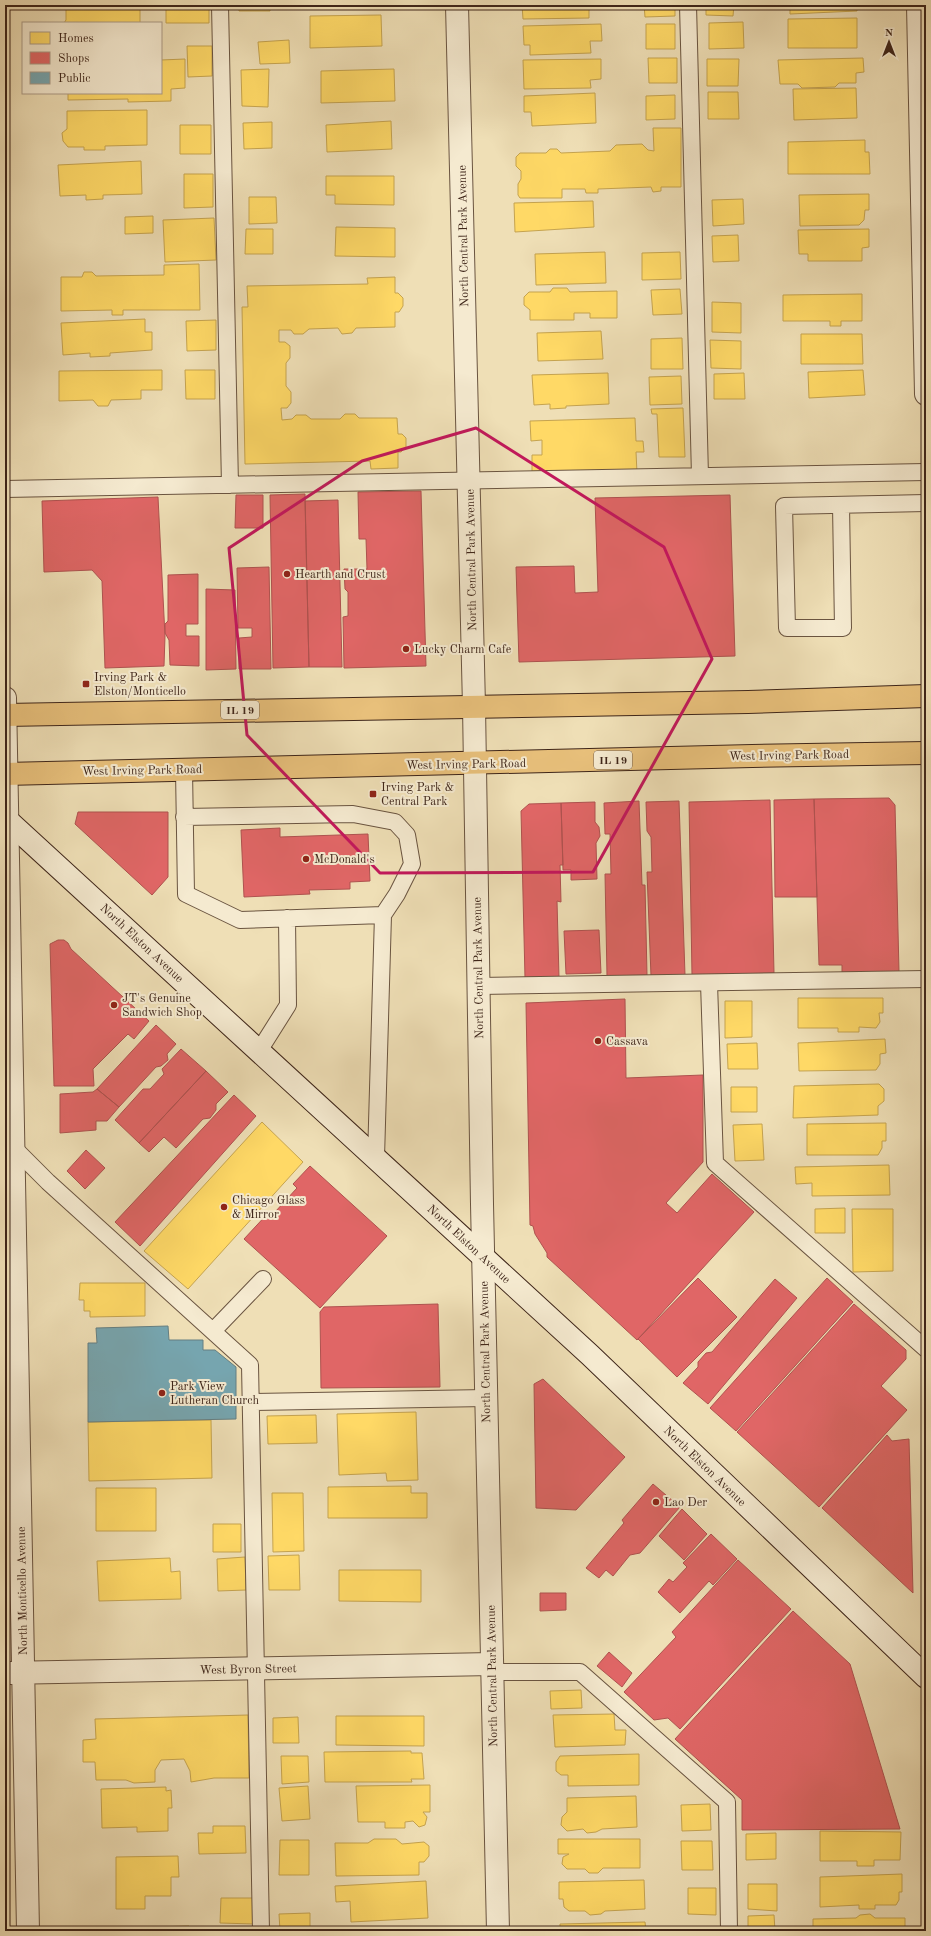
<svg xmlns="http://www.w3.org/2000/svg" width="931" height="1936" viewBox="0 0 931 1936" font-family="'Old Standard TT',serif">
	<rect width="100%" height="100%" fill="#efdfb6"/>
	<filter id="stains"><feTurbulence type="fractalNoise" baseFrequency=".005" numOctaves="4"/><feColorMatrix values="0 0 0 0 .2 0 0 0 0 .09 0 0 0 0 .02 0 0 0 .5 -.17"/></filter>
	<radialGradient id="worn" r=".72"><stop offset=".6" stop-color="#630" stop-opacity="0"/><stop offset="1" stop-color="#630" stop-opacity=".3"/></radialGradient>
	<path fill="#ffd966" stroke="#c5a34f" d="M166 5H209V23H166Z
		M239 5H270V11H239Z
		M522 5H589V18L523 19Z
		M644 5H675V16L645 17Z
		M706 5H734L733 16 706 15Z
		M790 5H857V11L790 14Z
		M140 7V23H64L66 20V9Z
		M381 15 382 46 310 48V16Z
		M857 18V48H788V19Z
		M743 22 744 48 709 49V23Z
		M601 24 602 41H590L591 53 530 55V45H524L523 26Z
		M646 24H675V49H646Z
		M289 40 290 63 260 64 258 42Z
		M187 46H212V76L188 77Z
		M648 58H677V83H649Z
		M863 58 864 72 856 73V83H839L835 87 802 88 798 84H780L778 60Z
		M185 59V88L171 89V101L128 102V99L68 100V93H161V60Z
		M601 59V79L590 80 591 88 524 89 523 60Z
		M707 59H739L738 86H707Z
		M269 69 268 107 242 106 241 70Z
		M394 69 395 101 321 103V71Z
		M856 88 857 118 794 120 793 89Z
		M708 92H738L739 119H708Z
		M595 93 596 123 532 126 531 112H524V96Z
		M675 95V119L646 120V96Z
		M147 110V145L105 146V150H84V147H68L63 141 62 133 67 129V111Z
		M391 121 392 149 327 152 326 125Z
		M272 122V148L244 149 243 123Z
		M180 125H211V154H180Z
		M653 128H681V187H661V191L653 192 651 187 598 189V193H586L585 189H562V198H520L518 195V184L521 179V171L516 166V157L520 153H546L550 149H557L561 153 610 151 616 145 642 144 648 150 654 151Z
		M865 140V152H869L870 174H788V142Z
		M141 161 142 194 103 195V199L86 200V195L60 196 58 165Z
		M184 174H213V207L184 208Z
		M326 176H394V205L335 204V195H326Z
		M869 194V210H865L864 220 859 225 800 226 799 195Z
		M249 197H276L277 223 249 224Z
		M743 199 744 224 713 226 712 200Z
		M593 201 594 227 515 232 514 203Z
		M153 216V233L125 234V217Z
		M214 218 216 260 165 262 163 220Z
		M336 227 395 228V257L335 256Z
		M246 229H273V254H245Z
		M869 229V247L862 248V261H808V254H799L798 230Z
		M738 235 739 261 713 262 712 236Z
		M605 252 606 283 536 285 535 254Z
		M680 252 681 279 642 280V253Z
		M199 264 200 310H123V315H112V310L61 311V277H82L84 272H92L96 276 164 275V265Z
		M395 277V293H398L403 298V306L399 312H395V327L356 328 352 333 342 334 338 328 309 329 303 334H294L291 330H279V342H285L290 346V358L286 363V386L291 392V403L287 408H281L282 420 292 419 296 415H306L311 419H340L345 414H355L359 418H397L398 434H402L406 438V447L401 452H398V468L371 469 370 461 245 464 242 307H248L247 286 368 284 367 278Z
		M553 288H567L570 292 617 291V318H590V313H574V320H530V310L524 305V297L529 292H550Z
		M680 289 682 314 653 315 651 290Z
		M862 294V321H841V326H830V321H783V295Z
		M712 302 741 303V333L712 332Z
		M145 319V332H152V350L110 353V356L90 357V353L63 355 61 323Z
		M216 320V350L187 351 186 321Z
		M601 331 603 359 538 361 537 333Z
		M801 334H862L863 364H801Z
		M682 338 683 369H651V339Z
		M710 340 741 341V369L711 368Z
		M162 370V390H141V399L111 400 108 406H98L93 400 59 401V371Z
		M185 370H215V399H186Z
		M863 370 865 395 809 398 808 372Z
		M608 373 609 404 566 406V408L550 409V404L534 405 532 375Z
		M744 373 745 399H714V374Z
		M681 376 682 404 650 405 649 377Z
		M683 408 685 457H659L657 414H652L651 409Z
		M635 418 636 441H643L644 452H636L637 473 532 475V455H542V440L531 441 530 421Z
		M798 998H883V1013H879L880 1022 876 1028 859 1027V1032H838V1028H798Z
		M725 1001H752V1037L725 1038Z
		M885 1039 886 1053 880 1054V1064L876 1070 799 1071 798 1043Z
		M757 1043 758 1069H728L727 1044Z
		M879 1084 884 1089V1101L878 1106V1115L793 1118 794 1086Z
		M731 1087H757V1112H731Z
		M262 1122 303 1162 188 1289 144 1251Z
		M886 1123V1141H882V1148L878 1155H807V1124Z
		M762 1124 764 1160 735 1161 733 1125Z
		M889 1165 890 1195 812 1196V1183L796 1184 795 1167Z
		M845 1208V1233H815V1209Z
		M852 1209H893V1271L853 1272Z
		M80 1283H145V1316L90 1317V1311H84V1300H79Z
		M416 1412 418 1480 387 1481 386 1473 339 1475 337 1414Z
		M316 1415 317 1443 268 1444 267 1416Z
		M211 1420 212 1478 89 1481 88 1422Z
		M411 1486V1493H427V1518H328V1487Z
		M96 1488H156V1531H96Z
		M272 1493H303L304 1551 273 1552Z
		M213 1524H241V1552H213Z
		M299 1555 300 1590H269L268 1556Z
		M245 1557 246 1590 218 1591 217 1559Z
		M170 1558 171 1572 180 1571 181 1599 99 1601 97 1561Z
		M339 1570H421V1602L339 1601Z
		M581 1690 582 1708 551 1709 550 1691Z
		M614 1714 615 1730H626L625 1745 555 1747 553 1715Z
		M248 1715 249 1778H214L191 1782 190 1771 184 1759 161 1760 155 1770V1782L134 1783 126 1780H96L95 1762H83V1740L96 1739 95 1719Z
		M336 1716H424V1746L336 1745Z
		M298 1717 299 1743H273V1718Z
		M411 1751V1753H422L424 1779H411L412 1782H325L324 1752Z
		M639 1754V1785L568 1786V1775H561L556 1771V1762L560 1756Z
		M281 1756H308L309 1782 282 1784Z
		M430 1785V1812H423L427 1817 425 1825 419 1827 413 1821 405 1822V1828H385V1822H358L356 1786Z
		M308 1786 310 1819 282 1821 279 1788Z
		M166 1787V1791L171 1790 172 1808H168V1831L137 1832V1827L102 1828 101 1789Z
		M636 1796 637 1827 602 1829 596 1832 587 1833 583 1829 567 1831 561 1825 562 1817 567 1812V1798Z
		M710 1804 711 1830 682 1831 681 1805Z
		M213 1826H245L246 1853 199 1854 198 1833H213Z
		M820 1831 901 1832 900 1860H874V1866H857V1861H820Z
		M776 1833V1859L746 1860V1834Z
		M374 1839H396L402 1844 424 1842 429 1846V1856L424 1862H419V1875L336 1876 335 1843H368Z
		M558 1839H640V1868H603L598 1873H589L585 1869H567L562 1864 563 1857 569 1854H558Z
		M280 1840H309V1875H279Z
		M681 1841H712L713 1870H682Z
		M178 1856 179 1877H171V1896H145V1909H116V1857Z
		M902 1874V1892H899V1900L896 1905H875V1909H859V1905L820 1907V1877Z
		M644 1880 645 1909 605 1911 601 1914 590 1915 585 1911H569L564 1907 563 1899H559V1882Z
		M426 1881 428 1918 351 1922 350 1901 336 1902 335 1886Z
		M748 1884H777V1911L748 1909Z
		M688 1888H716V1915L688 1914Z
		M221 1898H253L254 1924 220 1923Z
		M310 1913V1931H280L279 1914Z
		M870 1914 875 1918H905V1931H813V1919L856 1918 860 1915Z
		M774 1915 775 1931H748V1916Z
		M645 1922 646 1931H560V1924Z
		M189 1926 190 1931H119L118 1928Z
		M249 1928V1931H219V1929Z"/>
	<path fill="#e06666" stroke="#af524f" d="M421 491 426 666 344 668 343 617 348 616V592L345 589 344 569H367L366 539H359L358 492Z
		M305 494 309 667 273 668 270 495Z
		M236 495H263V528H235Z
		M730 495 735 656 519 662 516 567 574 566 575 593 598 592 595 498Z
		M158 497 165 636 164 666 105 668 102 581 92 570 44 572 42 501Z
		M338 500 342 667H309L305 501Z
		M269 567 271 669H239V638L252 637V628H238L237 568Z
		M198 574V624H186V636H199V666L170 665 169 640 165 633V624L168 621V575Z
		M206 589 235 590 236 669 206 670Z
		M889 798 895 805 899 972 842 973V965H819L814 799Z
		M814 799 817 897H775L774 800Z
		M770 800 774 973 692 975 689 802Z
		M639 801 642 885H645L647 975 607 976 605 874H611L610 834H605L604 803Z
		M679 801 685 975 651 976 647 872H652L651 837 647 831 646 802Z
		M595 802V822L599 827 600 836 596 843 597 879 571 880V870H563L561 803Z
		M561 803 563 865H560L561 902 557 901 559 978H525L521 811 529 804Z
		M78 812H168V877L152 895 75 824Z
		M280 828V837L368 834 370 881 350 882V889L309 890 310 894 244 897 241 830Z
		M599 930 601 973 566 974 564 931Z
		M58 940H64L68 943 71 949 149 1021 134 1039 128 1034 93 1069 94 1086H54L50 944Z
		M625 999 626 1078 703 1075V1162L666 1203 677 1213 712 1174 754 1212 637 1340 547 1257V1253L535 1234 533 1226 530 1225 526 1003Z
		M156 1025 176 1044 167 1054 168 1060 161 1066 156 1067 119 1107 97 1089Z
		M181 1049 206 1071 139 1143 115 1120 143 1089H150L164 1074 162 1069Z
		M206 1071 228 1092 216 1104V1110L210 1118 203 1119 176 1148 164 1137 149 1152 139 1143Z
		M97 1089 119 1107 107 1121H96V1130L60 1133V1094L93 1092Z
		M234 1095 256 1116 140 1246 115 1222Z
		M86 1150 105 1168 85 1189 67 1171Z
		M310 1166 387 1236 320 1308 244 1239 270 1211 275 1212 297 1188 293 1184Z
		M698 1278 737 1317 677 1377 638 1339Z
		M827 1278 853 1302 736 1431 710 1408Z
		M775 1279 797 1298 708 1404 683 1383 698 1367V1362L706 1353 712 1352Z
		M438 1304 440 1387 321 1388 320 1312 324 1307Z
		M854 1304 906 1350V1359L881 1386 907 1410 819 1507 737 1432Z
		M543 1379 625 1457 576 1510 536 1508 534 1384Z
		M887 1435 892 1441 909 1439 913 1593 822 1508Z
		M653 1484 680 1507 640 1553 630 1555 613 1576 606 1570 599 1578 586 1568 624 1523 622 1520Z
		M682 1509 707 1534 684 1560 659 1536Z
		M711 1534 737 1559 713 1585 709 1581 680 1613 658 1592 669 1579 673 1582 687 1567 683 1563Z
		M738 1560 791 1609 680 1729 668 1718 654 1720 624 1692 676 1637 672 1632Z
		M540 1593H566V1610L540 1611Z
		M793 1611 850 1664 900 1829 742 1830V1800L675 1739Z
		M609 1652 632 1673 622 1687 597 1666Z"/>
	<path fill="#76a5af" stroke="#657f82" d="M168 1326 169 1340H203V1350H215L236 1367V1419L88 1422V1343H97L96 1328Z"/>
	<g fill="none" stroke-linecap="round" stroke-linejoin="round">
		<g stroke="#6a5440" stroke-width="18">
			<path id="service" d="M220 5 230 485
				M688 5 700 476
				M5 489 926 472
				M841 505 843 628H787L784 506 926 503
				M184 770 186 894 240 920 383 915 376 1158
				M184 817 353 814 395 822 407 835 412 864 397 894 383 915
				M709 983 715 1163 926 1349
				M479 986 926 979
				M259 1051 288 1005 287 918
				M13 1147 48 1182 250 1365 261 1931
				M213 1331 263 1279
				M250 1402 486 1398
				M492 1672H580L727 1802 729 1931"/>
		</g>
		<g stroke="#6a5440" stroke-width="24">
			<path id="minor" d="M457 5 474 706 482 1204 498 1931
				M918 5 926 394
				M5 698 28 1931
				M5 1673 492 1664"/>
		</g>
		<g stroke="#3e2519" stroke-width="24">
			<path id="secondary" d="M5 818 590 1355 926 1677"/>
		</g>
		<g stroke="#3e2519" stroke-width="24">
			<path id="primary" d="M5 715 748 702 926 696
				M5 774 752 756 926 753"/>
		</g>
		<use href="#service" stroke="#f5ead0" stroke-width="16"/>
		<use href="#minor" stroke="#f5ead0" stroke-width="22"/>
		<use href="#secondary" stroke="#f5ead0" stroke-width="22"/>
		<use href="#primary" stroke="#e8c07b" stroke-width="22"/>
	</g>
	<path fill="none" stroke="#c2185b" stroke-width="3" stroke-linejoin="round" d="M476 428 664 547 712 659 593 872 380 873 247 735 229 548 362 461Z"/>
	<g fill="#8f2418" stroke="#f5ead0" stroke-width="1.5">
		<circle cx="287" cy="574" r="4"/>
		<circle cx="406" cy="649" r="4"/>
		<rect x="82" y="680" width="8" height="8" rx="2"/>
		<rect x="369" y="790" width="8" height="8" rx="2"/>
		<circle cx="306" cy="859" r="4"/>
		<circle cx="114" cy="1005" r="4"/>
		<circle cx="598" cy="1041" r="4"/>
		<circle cx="224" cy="1207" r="4"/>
		<circle cx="162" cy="1393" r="4"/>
		<circle cx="656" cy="1502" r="4"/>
	</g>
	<g text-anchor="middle" stroke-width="4" stroke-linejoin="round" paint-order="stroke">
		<g fill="#f5ead0" stroke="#756050" stroke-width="1">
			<rect x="221" y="701" width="38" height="18" rx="3"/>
			<rect x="594" y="751" width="38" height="18" rx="3"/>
		</g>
		<g font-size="11" font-weight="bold" fill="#3e2519">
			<text x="240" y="714">IL 19</text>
			<text x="613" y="764">IL 19</text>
		</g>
		<g font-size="12" fill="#3e2519" stroke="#f5ead0">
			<text transform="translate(463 236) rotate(-91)" y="4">North Central Park Avenue</text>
			<text transform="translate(471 560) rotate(-91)" y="4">North Central Park Avenue</text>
			<text transform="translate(789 755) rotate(-1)" y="4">West Irving Park Road</text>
			<text transform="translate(466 764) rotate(-1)" y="4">West Irving Park Road</text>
			<text transform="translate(142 770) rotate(-1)" y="4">West Irving Park Road</text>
			<text transform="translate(142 943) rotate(43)" y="4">North Elston Avenue</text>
			<text transform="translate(478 968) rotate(-91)" y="4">North Central Park Avenue</text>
			<text transform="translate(469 1244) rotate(43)" y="4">North Elston Avenue</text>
			<text transform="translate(485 1352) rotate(-91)" y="4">North Central Park Avenue</text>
			<text transform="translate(705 1466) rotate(44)" y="4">North Elston Avenue</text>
			<text transform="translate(22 1591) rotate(-91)" y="4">North Monticello Avenue</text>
			<text transform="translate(248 1669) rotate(-1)" y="4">West Byron Street</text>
			<text transform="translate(492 1676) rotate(-91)" y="4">North Central Park Avenue</text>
		</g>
		<g font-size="12" fill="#3e2519" stroke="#f5ead0" text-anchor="start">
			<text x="295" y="578">Hearth and Crust</text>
			<text x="414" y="653">Lucky Charm Cafe</text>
			<text x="94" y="681">Irving Park &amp;<tspan x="94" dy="14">Elston/Monticello</tspan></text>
			<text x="381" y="791">Irving Park &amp;<tspan x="381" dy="14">Central Park</tspan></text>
			<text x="314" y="863">McDonald's</text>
			<text x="122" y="1002">JT's Genuine<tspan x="122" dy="14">Sandwich Shop</tspan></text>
			<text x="606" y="1045">Cassava</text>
			<text x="232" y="1204">Chicago Glass<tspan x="232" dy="14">&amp; Mirror</tspan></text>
			<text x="170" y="1390">Park View<tspan x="170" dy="14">Lutheran Church</tspan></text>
			<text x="664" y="1506">Lao Der</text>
		</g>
	</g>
	<rect width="931" height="1936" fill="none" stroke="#efdfb6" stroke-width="20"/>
	<rect x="6" y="6" width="919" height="1924" fill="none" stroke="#3e2519" stroke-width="2"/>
	<rect x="10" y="10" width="911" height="1916" fill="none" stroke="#3e2519"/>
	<rect x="22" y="22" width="140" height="72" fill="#f5ead0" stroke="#ac9b87"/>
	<rect x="30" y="32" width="20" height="12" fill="#ffd966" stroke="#ac9b87"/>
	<text x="58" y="42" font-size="12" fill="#3e2519">Homes</text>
	<rect x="30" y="52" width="20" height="12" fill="#e06666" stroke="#ac9b87"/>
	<text x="58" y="62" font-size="12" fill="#3e2519">Shops</text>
	<rect x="30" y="72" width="20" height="12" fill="#76a5af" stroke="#ac9b87"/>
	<text x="58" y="82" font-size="12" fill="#3e2519">Public</text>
	<g transform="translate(889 42)" stroke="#f5ead0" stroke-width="3" paint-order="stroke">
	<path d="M0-3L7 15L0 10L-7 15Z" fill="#3e2519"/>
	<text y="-6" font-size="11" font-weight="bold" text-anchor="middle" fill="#3e2519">N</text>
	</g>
	<rect width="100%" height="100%" filter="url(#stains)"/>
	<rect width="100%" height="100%" fill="url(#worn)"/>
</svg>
